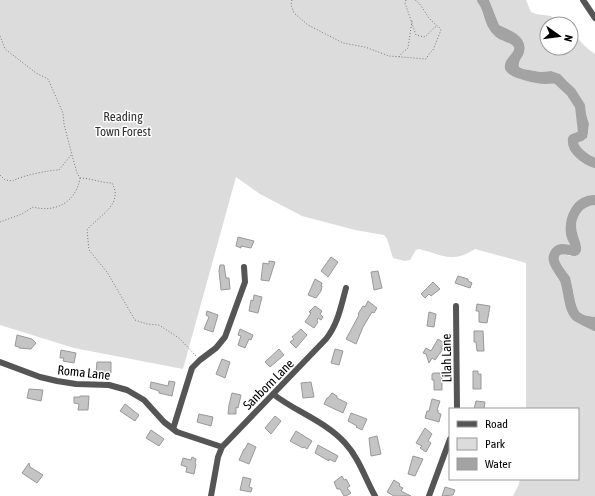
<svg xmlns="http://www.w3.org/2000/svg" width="595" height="496" viewBox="0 0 595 496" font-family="'Asap Condensed',sans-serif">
	<rect width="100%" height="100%" fill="#fff"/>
	<path fill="#dcdcdc" d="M0 0H482C489 9 487 20 498 31 503 36 518 40 520 48 521 54 514 59 510 64L519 74 539 79H557C565 85 578 98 580 109 581 113 580 117 581 121 582 126 584 132 581 136L577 137 574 145C583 155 581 158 595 163V200L582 204 577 208 573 240 577 246 576 249 571 250 566 249 554 256 565 280 574 313 579 318 595 326V496H513L519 484 520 479H578V409H526V263L475 249C451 264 444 255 419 249L416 250 410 260 405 261 393 258 387 239 384 235 355 230 302 216 260 194 236 177 183 369 74 348 0 325Z
		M489 0H526L531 12 536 14 551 16 563 24H547V48H571V31C579 39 585 48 595 54V161L583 155 577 143 579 141 587 138 589 124 577 93 567 81 560 74 551 71 541 72 523 69 519 67 518 63 523 53 510 30 499 25Z
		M595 204V317L582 315 577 312 570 277 560 265 558 261 559 255C563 252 566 254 570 256L581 247C574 228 571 210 595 204Z"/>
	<path fill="#a3a3a3" d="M482 0H489L499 25C511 31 531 37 522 56 520 60 518 63 519 67L523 69 541 72 551 71 560 74 563 77 577 93 583 105 589 124 587 138 579 141 577 143 584 155 595 161V163C586 160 571 150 573 139L581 136C584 132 582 126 581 121 580 117 581 113 580 109 578 98 565 85 557 79 553 78 549 79 545 79 542 79 516 74 514 72 513 72 511 69 510 68 508 60 522 56 519 46 516 37 505 38 499 33 488 24 490 9 482 0Z
		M592 200H595V204C558 214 588 246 579 254 572 260 566 250 559 255L558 261 560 265 570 277 577 312 582 315 595 317V326C591 324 578 318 576 316 568 307 569 291 565 280 562 273 549 260 556 252 563 245 570 253 576 249 577 243 572 240 571 234 568 215 576 206 592 200Z"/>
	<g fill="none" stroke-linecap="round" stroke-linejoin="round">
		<path stroke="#a3a3a3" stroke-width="10" d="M482 0C490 9 488 24 499 33 505 38 516 37 519 46 522 56 508 60 510 68 512 73 538 79 545 79 549 79 553 78 557 79L571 92 580 106 583 132 581 136 573 139C571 150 586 160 595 163
			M595 200C577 200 569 218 571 234 572 240 577 243 576 249 570 253 563 245 556 252 554 254 553 258 554 261 556 268 562 274 565 280 569 291 568 307 576 316 578 318 591 324 595 326"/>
	</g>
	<path fill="#c4c4c4" stroke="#999" d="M238 237 254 241 251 248 241 246V248L236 246Z
		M331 257 338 262 328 277 321 271Z
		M269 261 275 262 269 281 261 280 263 263 269 264Z
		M220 265H224L226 278H229L230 289 221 290 219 271Z
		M378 271 382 288 374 290 371 272Z
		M458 276 468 279V281L472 283 470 288 455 283Z
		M315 279 322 283 321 286H322L321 291 316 298 308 295Z
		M433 282 440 289 431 296 429 294 425 298 421 294Z
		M254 295 262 297 258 313 249 311 251 300 253 301Z
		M368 301 377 308 374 313 372 312 363 327 356 344 346 339 359 315 358 314 363 306 365 307Z
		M477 304 490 306 487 323 479 322V311H476Z
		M315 306 322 311 320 314 323 317 321 320 318 318 317 321 318 322 314 328 305 322 311 313 309 312Z
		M207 311 218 315 213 332 204 329 209 317 206 315Z
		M429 312 436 314 434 327 427 326Z
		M240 329 253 335 251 340 249 339 245 348 238 345 241 336 238 335Z
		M301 329 307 335 296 348 290 342 294 339 292 337Z
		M474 331H483L484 351H477L476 342H474Z
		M17 335 32 339 36 343 31 349 19 348V347L15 346Z
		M438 339 444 343 441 348 443 349 435 360 432 358 429 363 426 354 423 353 426 348 431 351Z
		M279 349 284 355 270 367 265 362Z
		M335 349 343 351 339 365 331 363Z
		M61 350 76 353 74 363 63 361 64 358H60Z
		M222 359 230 362 225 378 216 374Z
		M97 362H111V373L96 372Z
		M473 371H478V374H481V389H473Z
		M434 373H442V390H434V380H432V374Z
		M169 381 175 382 172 396 159 393V391L150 388 151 382 168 386Z
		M311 382 314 397 303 398 301 383Z
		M29 389 43 390 41 401 27 398Z
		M232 393 241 395 238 408 236 407V414H228L229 405Z
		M332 393 337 396V398L347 403 343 413 324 404 327 398H328Z
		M80 396H89L88 410H78L79 404 74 403V397H80Z
		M432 399 440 401 437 410H438V413L441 414 439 422 425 418 427 411H429Z
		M476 401 485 402 484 409H474Z
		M125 404 139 415 135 421 120 411Z
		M351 413 367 419 362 430 356 427 357 426 348 421Z
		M199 414 213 417 211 426 197 422Z
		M275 416 281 421 271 434 265 428Z
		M425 428 432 434 428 441 431 443 426 452 420 448 422 446 416 443Z
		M151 430 164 439 159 446 146 438Z
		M296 431 312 441 307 449 304 447 303 448 290 441Z
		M377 436 381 454 371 456 369 438Z
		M248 443 256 447 249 464 239 460 244 449H245Z
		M318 445 338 456 335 462 329 459V461L315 453Z
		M413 456 423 459 415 476 408 474Z
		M192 457 196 459 195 463 196 464 194 474 186 472 187 467 181 465 183 458 191 460Z
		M29 463 30 467 43 475 37 483 22 473Z
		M342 476 344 480 346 479 350 486 347 488 351 493 346 496H344L340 489H337L334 482Z
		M243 477 251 479 249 487 252 488 251 492 240 490Z
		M394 480 400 484 399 486 403 488 401 491 411 496H394L387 492Z
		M445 487 455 490 453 495 442 496Z"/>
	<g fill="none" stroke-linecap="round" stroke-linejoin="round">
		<path stroke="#777" stroke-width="1" stroke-dasharray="1 2" stroke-linecap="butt" d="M292 0 291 5 294 13 308 25 343 43 365 47 389 56 426 59 429 54 433 50 441 30C439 26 435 25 432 21 425 15 423 5 415 0
			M406 0 405 3 416 35 424 37C430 34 430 30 437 26
			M0 36 5 49 36 73 48 79 63 113 64 124 72 155 77 173 80 178C76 202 56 213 33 207L22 214 0 222
			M399 57 402 53 408 48 412 21
			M0 175 5 180 13 181C20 176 49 170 59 170L71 155
			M80 178C90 178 101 183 112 183 124 205 99 215 87 230L89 250 107 272 135 320 147 324 159 325 179 338 196 356"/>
		<path stroke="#555" stroke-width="6" d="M583 0 595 18
			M456 306 457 409
			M0 362 40 377 57 381 76 384 109 385 127 390 144 400 164 422 177 432 222 447
			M273 394C296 412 325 421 345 443 359 458 365 478 375 496
			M173 429 192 368 200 360 216 348 225 337 245 282 244 267
			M211 496 218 457 222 447 326 339C338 324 341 306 346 288
			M429 496 450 439"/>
	</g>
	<g text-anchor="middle" stroke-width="3" stroke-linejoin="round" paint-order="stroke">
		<g font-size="13" fill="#333" stroke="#fff">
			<text x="123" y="121">Reading<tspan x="123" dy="15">Town Forest</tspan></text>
		</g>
		<g font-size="13" fill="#000" stroke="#fff">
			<text transform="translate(446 358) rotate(-91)" y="5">Lilah Lane</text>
			<text transform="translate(84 372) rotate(6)" y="5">Roma Lane</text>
			<text transform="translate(268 384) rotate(-45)" y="5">Sanborn Lane</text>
		</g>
	</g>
	<rect x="449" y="408" width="130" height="72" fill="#ffffff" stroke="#999999"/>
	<rect x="457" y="421" width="20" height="6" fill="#555555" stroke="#999999"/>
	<text x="485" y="428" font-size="12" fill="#000000">Road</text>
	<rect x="457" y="438" width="20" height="12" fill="#dcdcdc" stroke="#999999"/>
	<text x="485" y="448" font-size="12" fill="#000000">Park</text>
	<rect x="457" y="458" width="20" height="12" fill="#a3a3a3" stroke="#999999"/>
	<text x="485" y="468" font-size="12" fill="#000000">Water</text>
	<g transform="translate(559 36) rotate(104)"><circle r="19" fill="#ffffff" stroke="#999999"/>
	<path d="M0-3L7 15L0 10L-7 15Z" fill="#000000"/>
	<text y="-6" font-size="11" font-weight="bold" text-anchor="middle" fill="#000000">N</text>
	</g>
</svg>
